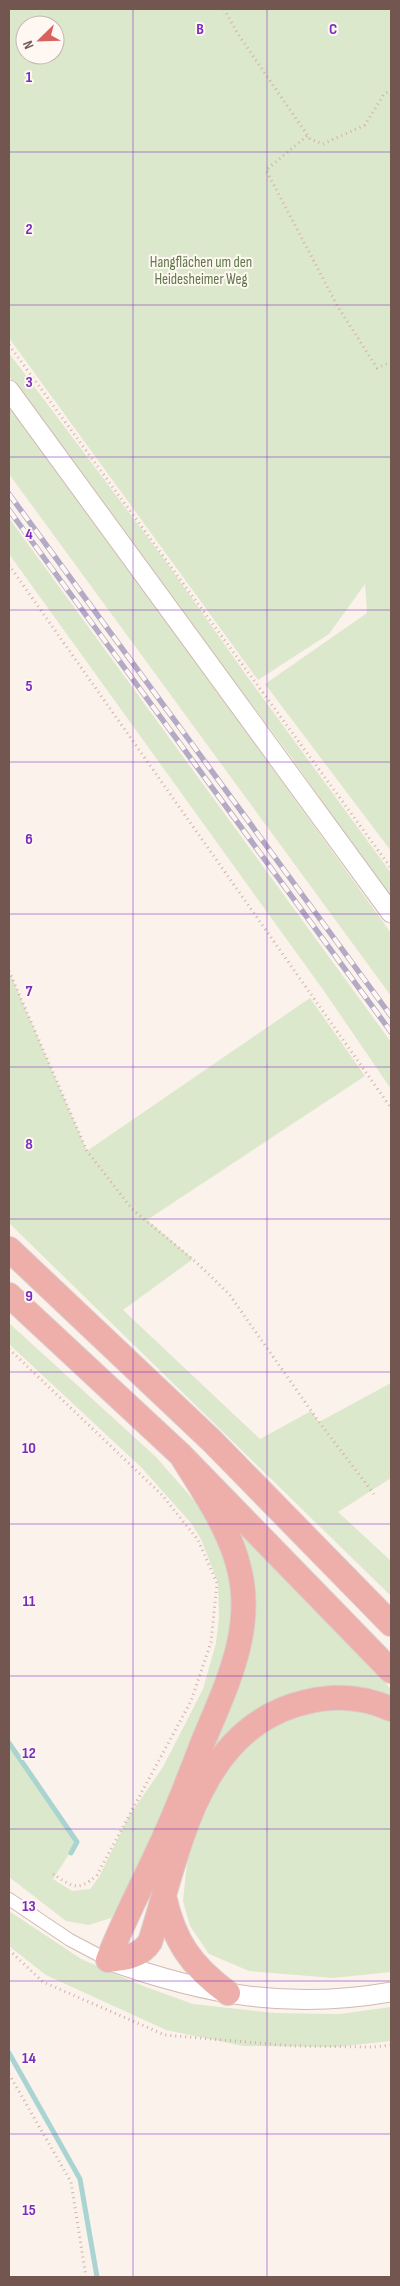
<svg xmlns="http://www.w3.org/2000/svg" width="400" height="2286" viewBox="0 0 400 2286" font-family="'Sofia Sans Condensed',sans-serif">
	<rect width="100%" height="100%" fill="#fbf2ec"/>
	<path fill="#dce8cb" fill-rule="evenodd" d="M9 9H391V851L265 684 367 613 365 584 329 634 258 680 9 338ZM25 25H55V55H25Z
		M9 353 167 563 249 679 391 873V899L291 757 23 398 9 376Z
		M9 406 81 503 391 933V996L9 474Z
		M9 518 391 1042V1089L324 991 9 554Z
		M9 971 87 1151 310 998 365 1076 147 1220 193 1259 123 1310 260 1439 311 1411 319 1422 391 1383V1478L338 1512 391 1561V1596L9 1223Z
		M9 1323 156 1457 206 1514 218 1536 233 1582 235 1619 207 1713 123 1901 111 1918 89 1925 66 1921 9 1877V1743L77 1842 53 1879 72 1891 90 1889 99 1877 129 1816 163 1767 203 1689 216 1643 219 1617 218 1583 201 1539 191 1523 142 1468 9 1344Z
		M229 1520 391 1689V1703L319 1692 200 1777 249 1643Z
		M328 1709 359 1710 391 1718V1972L333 1978 249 1971 209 1954 190 1926 183 1901 188 1854 215 1791 235 1756 268 1728 291 1716Z
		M9 1911 81 1959 143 1986 193 2004 275 2013 339 2014 391 2007V2041L335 2047 243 2046 166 2030 46 1975 9 1946Z"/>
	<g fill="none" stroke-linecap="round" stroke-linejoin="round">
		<path stroke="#a9d4d2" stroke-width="5" d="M9 1743 77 1842 71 1853
			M9 2053 80 2179 97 2277"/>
		<g stroke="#cebbb4" stroke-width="14">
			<path id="street" d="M9 1899 70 1940 108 1960"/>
		</g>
		<g stroke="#d1bab2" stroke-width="21">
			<path id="secondary" d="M9 390 391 913
				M108 1960C206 1995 288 2010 391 1992"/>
		</g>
		<g stroke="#d8d0ce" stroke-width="26">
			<path id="highway" d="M9 1249 212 1441 391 1624
				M9 1295 181 1455 391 1671
				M181 1455C203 1491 229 1527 239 1568 255 1630 226 1686 203 1742 190 1775 178 1808 163 1840 145 1880 124 1918 108 1960 124 1958 140 1957 150 1942 179 1852 197 1727 306 1702 334 1695 364 1697 391 1709
				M164 1896C174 1941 191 1966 228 1993"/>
		</g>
		<path stroke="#d3b1a9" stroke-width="3" stroke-dasharray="1 4" stroke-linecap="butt" d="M224 9 238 34 310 139 323 144 365 125 384 94 391 90
			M307 136 266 170 338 307 377 368 391 362
			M9 345 391 868
			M9 565 391 1108
			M9 971 87 1151 132 1209 197 1263 229 1294 319 1422 374 1494
			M9 1349 162 1495 198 1540 217 1583 211 1642 191 1701 97 1875C76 1894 71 1885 50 1872
			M9 1950 43 1982 165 2035 293 2046 373 2047 391 2045
			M9 2074 71 2182 86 2277"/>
		<use href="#street" stroke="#fff" stroke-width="12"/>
		<use href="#secondary" stroke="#fff" stroke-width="19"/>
		<use href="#highway" stroke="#eeaea9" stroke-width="24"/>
		<g stroke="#b3aac5" stroke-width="5.5">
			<path id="rail" d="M9 494 391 1016
				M9 510 391 1032"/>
		</g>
		<use href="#rail" stroke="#fef7f2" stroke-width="4" stroke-dasharray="11" stroke-linecap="butt"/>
	</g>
	<path fill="none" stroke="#7b2cbf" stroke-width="1" stroke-opacity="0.55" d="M133 9V2277M267 9V2277M9 152H391M9 305H391M9 457H391M9 610H391M9 762H391M9 914H391M9 1067H391M9 1219H391M9 1372H391M9 1524H391M9 1676H391M9 1829H391M9 1981H391M9 2134H391"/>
	<g text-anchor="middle" stroke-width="4" stroke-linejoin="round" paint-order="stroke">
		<g font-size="15" fill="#60784a" stroke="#fef7f2">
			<text x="201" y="267">Hangflächen um den<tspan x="201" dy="17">Heidesheimer Weg</tspan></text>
		</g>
	</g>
	<g font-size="16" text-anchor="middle" font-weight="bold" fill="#7b2cbf" stroke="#fef7f2" stroke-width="4" stroke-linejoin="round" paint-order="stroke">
		<text x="200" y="34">B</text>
		<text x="333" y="34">C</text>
		<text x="29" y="82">1</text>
		<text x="29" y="234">2</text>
		<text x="29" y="387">3</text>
		<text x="29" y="539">4</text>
		<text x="29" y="691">5</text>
		<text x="29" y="844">6</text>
		<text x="29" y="996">7</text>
		<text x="29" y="1149">8</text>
		<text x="29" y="1301">9</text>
		<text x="29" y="1453">10</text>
		<text x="29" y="1606">11</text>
		<text x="29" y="1758">12</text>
		<text x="29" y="1911">13</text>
		<text x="29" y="2063">14</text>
		<text x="29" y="2215">15</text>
	</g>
	<rect width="400" height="2286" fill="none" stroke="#745650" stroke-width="20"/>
	<g transform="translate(40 40) rotate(247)"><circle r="24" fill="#fef7f2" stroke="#c7b7b1"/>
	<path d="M0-4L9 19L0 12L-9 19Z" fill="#d7625e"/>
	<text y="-8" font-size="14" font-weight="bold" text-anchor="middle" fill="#745650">N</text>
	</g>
</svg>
